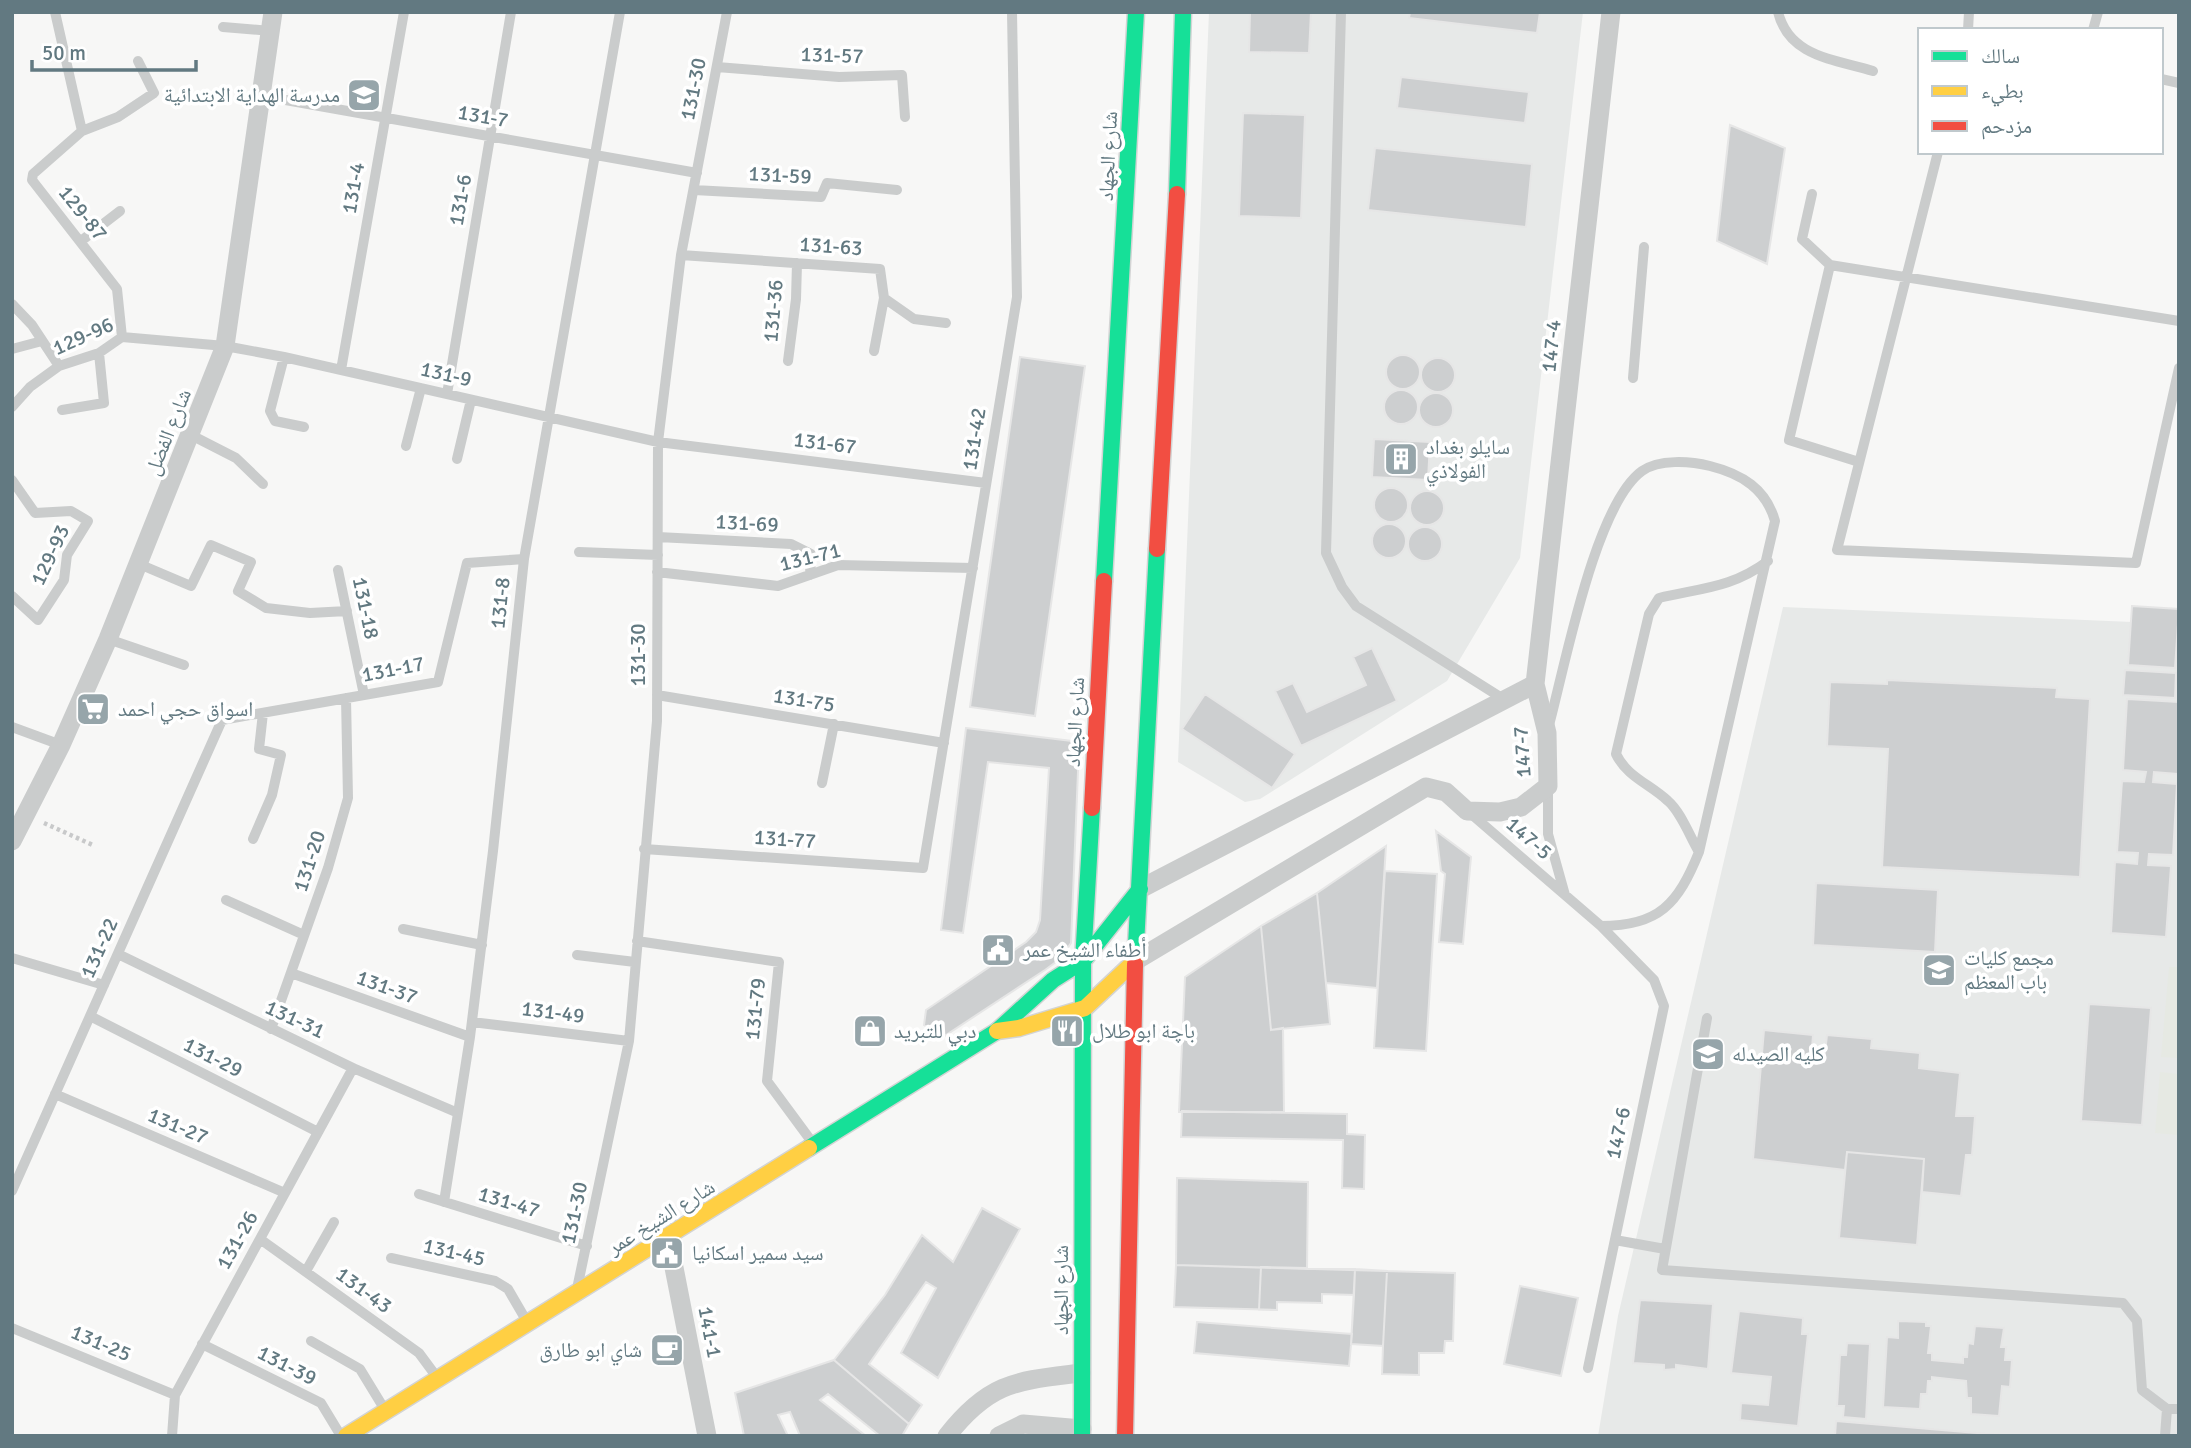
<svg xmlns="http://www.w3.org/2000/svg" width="2191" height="1448" viewBox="0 0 2191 1448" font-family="Signika,'Noto Naskh Arabic',sans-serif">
	<rect width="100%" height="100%" fill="#f7f7f6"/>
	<path fill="#e7e9e8" d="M1209 12H1583L1520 558 1447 681 1260 799 1245 802 1178 762Z
		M1783 607 2179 624V1436H1598L1618 1316Z"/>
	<path fill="#e6e9e3" d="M2169 967H2179V1058L2161 1057Z
		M2160 1072 2179 1074V1135L2155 1133Z"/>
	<path fill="#cdcfd0" stroke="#e6e6e6" stroke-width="2" d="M1250 12H1311L1309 53 1249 52Z
		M1410 12H1540L1537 33 1409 18Z
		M1401 77 1529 92 1525 123 1397 108Z
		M1243 113 1305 115 1301 218 1239 216Z
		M1730 125 1785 148 1767 264 1717 241Z
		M1375 148 1532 164 1526 227 1368 210Z
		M1386 372a17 17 0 1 1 34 0a17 17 0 1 1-34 0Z
		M1020 357 1085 366 1035 716 970 707Z
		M1421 375a17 17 0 1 1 34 0a17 17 0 1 1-34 0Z
		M1384 407a17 17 0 1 1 34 0a17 17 0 1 1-34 0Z
		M1419 410a17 17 0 1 1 34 0a17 17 0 1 1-34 0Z
		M1374 439 1430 442 1428 480 1372 477Z
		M1374 505a17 17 0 1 1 34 0a17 17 0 1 1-34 0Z
		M1410 508a17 17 0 1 1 34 0a17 17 0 1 1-34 0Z
		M1372 541a17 17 0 1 1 34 0a17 17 0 1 1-34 0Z
		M1408 544a17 17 0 1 1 34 0a17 17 0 1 1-34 0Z
		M2132 606 2179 609 2175 668 2128 665Z
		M1372 648 1397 701 1301 746 1275 691 1293 683 1307 712 1366 685 1353 657Z
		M2125 670 2176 673 2175 698 2123 695Z
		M1887 680 2057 688 2056 697 2090 699 2080 877 1882 867 1888 749 1827 746 1830 682 1887 684Z
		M1205 694 1295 754 1272 788 1182 729Z
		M2127 699 2179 702 2178 774 2154 772 2153 782 2177 784 2173 855 2149 854 2148 865 2171 866 2166 937 2111 933 2115 862 2137 864 2138 853 2117 852 2122 781 2144 782 2146 772 2123 770Z
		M966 728 1072 741 1079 747 1071 943 1060 959 1045 970 943 1037 924 1025 926 1010 1026 942 1036 932 1040 920 1049 768 988 762 963 933 941 930Z
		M1436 831 1471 857 1463 944 1439 942 1445 874 1441 871Z
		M1386 846 1377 988 1326 983 1317 893Z
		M1385 871 1437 874 1426 1051 1374 1048Z
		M1816 883 1938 890 1935 952 1813 945Z
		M1317 893 1330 1024 1271 1030 1261 926Z
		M1261 926 1271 1030 1283 1028 1284 1112H1179L1185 977Z
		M2089 1004 2151 1008 2142 1125 2081 1121Z
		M1764 1030 1813 1035 1811 1061 1824 1062 1827 1035 1872 1039 1871 1048 1920 1053 1919 1068 1960 1073 1956 1116H1975L1972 1155H1966L1961 1196 1922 1192 1924 1159 1847 1152 1845 1170 1753 1159Z
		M1182 1111 1347 1114V1134L1365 1135 1364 1189 1342 1188 1343 1140 1181 1137Z
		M1847 1152 1924 1159 1917 1245 1839 1238Z
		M1177 1178 1308 1182 1307 1269 1176 1265Z
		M982 1208 1020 1229 938 1378 901 1353 936 1288 926 1282 869 1364 922 1405 909 1424 834 1360 885 1295 922 1235 953 1262Z
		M1176 1265 1455 1273 1453 1341H1445L1444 1353H1419V1375L1382 1374 1383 1346 1351 1344 1354 1295 1322 1294V1303L1277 1302V1310L1174 1307Z
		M1261 1267 1355 1269 1354 1295 1322 1294V1303L1277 1302V1310H1259Z
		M1355 1269 1387 1271 1383 1346 1351 1344Z
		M1520 1286 1578 1298 1561 1376 1504 1364Z
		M1640 1300 1713 1304 1708 1369 1676 1365V1369L1664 1370V1365L1633 1363Z
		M1739 1311 1803 1318 1802 1334H1808L1798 1426 1740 1420 1741 1403 1768 1405 1771 1377 1731 1373Z
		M1898 1321 1926 1322V1326H1931L1928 1353H1932V1360L1963 1363V1357H1967L1968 1343 1973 1344 1975 1326 2004 1328 2001 1347H2006L2005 1360H2012L2010 1387 2002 1386 1999 1416 1971 1414V1398H1967L1966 1381 1932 1377V1381H1928L1927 1394H1921L1920 1409 1883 1407 1887 1337 1898 1338Z
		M1197 1322 1352 1334 1349 1366 1194 1353Z
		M1847 1343 1870 1344 1866 1419 1843 1417 1844 1406H1837L1840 1355H1846Z
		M834 1360 909 1424 902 1436H880L828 1394 820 1400 866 1436H800L790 1412 778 1415 788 1436H744L735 1393Z
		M1836 1421 2012 1436H1835Z"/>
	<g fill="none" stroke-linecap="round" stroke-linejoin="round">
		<g stroke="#d3d4d4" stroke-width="19">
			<path id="fast" d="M1177 194 1183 12
				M1104 581 1136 12
				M1135 964 1157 549
				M809 1148 997 1031 1053 980 1083 961 1140 889
				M1082 1436 1083 961 1092 808"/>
		</g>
		<g stroke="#d3d4d4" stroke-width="19">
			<path id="slow" d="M997 1031 1019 1028 1085 1008 1135 961
				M346 1436 809 1148"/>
		</g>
		<g stroke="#d3d4d4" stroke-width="19">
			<path id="jam" d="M1157 549 1177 194
				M1092 808 1104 581
				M1125 1436 1135 964"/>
		</g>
		<path stroke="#c8c9ca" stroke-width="4.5" stroke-dasharray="3.5 3.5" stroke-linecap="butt" d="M44 823 95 846"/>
		<path stroke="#cacccc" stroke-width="10" d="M55 12 82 131 118 117 154 93 138 61
			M1341 12 1326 553 1342 587 1356 606 1505 700
			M1778 12C1789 57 1834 59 1873 71
			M223 27 271 31
			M1968 30 1969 12
			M2093 30 2098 12
			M717 67 839 77 902 75 905 117
			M2161 79 2179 83
			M263 96 697 173
			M82 131 33 174 32 180 117 289 122 337
			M1938 152 1837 550 2136 563 2179 368
			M694 190 821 197 827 183 897 190
			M1812 194 1802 239 1830 265
			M81 241 120 211
			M681 255 880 269 884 298 914 319 946 323
			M12 304 32 325 59 366
			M12 349 42 341
			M874 351 884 298
			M284 357 270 411 275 421 304 427
			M788 361 796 299 797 263
			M341 370 404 12
			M1633 378 1644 247
			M447 394 511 12
			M12 407 30 387 59 366 99 353 122 337 225 346 284 357 658 442 986 483
			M62 410 104 403 99 353
			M191 435 236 458 263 484
			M406 446 421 388
			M457 459 471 400
			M1859 462 1789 440 1830 265 2179 321
			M12 480 35 513 71 511 88 521 67 555 64 580 38 620 12 596
			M658 537 791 544 811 554 810 575
			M579 552 658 555
			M139 564 191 586 211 545 251 562 238 591 266 608 310 613 347 611
			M338 570 364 695
			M657 572 778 586 838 565 973 568
			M108 639 184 665
			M657 695 944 743
			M1549 725C1565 666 1595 505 1642 471 1659 459 1690 461 1710 466 1742 474 1766 489 1775 521L1699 852C1678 904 1659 926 1601 926
			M12 727 61 745
			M822 783 834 724
			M1548 786V834L1565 895
			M1470 813 1601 926 1654 980 1664 1006 1588 1368
			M253 839 272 795 281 755 259 749 263 713
			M644 849 923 868 1017 297 1012 12
			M1699 852C1690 837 1681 812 1668 801 1650 784 1627 777 1616 754L1649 614 1659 598C1701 588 1732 588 1768 561
			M226 900 304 935
			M403 929 482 945
			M637 941 779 962 767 1081 812 1142
			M118 954 353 1068 458 1113
			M577 955 635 962
			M12 958 104 985
			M291 973 470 1037
			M90 1016 318 1132
			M1707 1018 1662 1270 2123 1303 2137 1321 2142 1390 2167 1409H2179
			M472 1022 629 1041
			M271 1029 328 868 348 798 346 698
			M55 1094 285 1193
			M12 1191 222 720 438 682 467 563 524 559
			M419 1194 587 1246
			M444 1202 470 1037 493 851 524 559 620 12
			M260 1239 419 1353 436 1376
			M1615 1240 1665 1249
			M391 1258 495 1281 508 1289 526 1320
			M306 1271 334 1222
			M578 1284 629 1041 657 721 658 442 681 255 727 12
			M12 1328 175 1395
			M311 1341 360 1369 385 1410
			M202 1344 321 1403 341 1436
			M172 1436 175 1395 353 1068
			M2165 1436 2167 1409"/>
		<path stroke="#cacccc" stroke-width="19" d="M12 841 61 745 108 639 225 346 273 12
			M1140 889 1535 684
			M1135 961 1426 787 1446 792 1467 811 1500 812 1521 807 1548 786 1547 733 1535 684 1611 12
			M668 1237 707 1436
			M947 1436C990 1381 1017 1381 1081 1373
			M999 1436 1023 1424 1082 1429"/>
		<use href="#fast" stroke="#16e098" stroke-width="16"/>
		<use href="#slow" stroke="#ffcf43" stroke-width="16"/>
		<use href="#jam" stroke="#f24e42" stroke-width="16"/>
	</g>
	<defs>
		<g id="school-square" transform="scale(1.75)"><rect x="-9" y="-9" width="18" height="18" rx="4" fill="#96a5aa" stroke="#fff"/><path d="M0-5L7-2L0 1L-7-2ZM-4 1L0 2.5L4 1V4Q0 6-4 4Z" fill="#fff"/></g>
		<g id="building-square" transform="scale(1.75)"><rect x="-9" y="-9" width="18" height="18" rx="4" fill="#96a5aa" stroke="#fff"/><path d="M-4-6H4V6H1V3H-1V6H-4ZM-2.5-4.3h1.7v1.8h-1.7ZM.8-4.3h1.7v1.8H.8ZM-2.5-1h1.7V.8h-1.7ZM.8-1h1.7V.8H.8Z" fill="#fff"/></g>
		<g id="supermarket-square" transform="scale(1.75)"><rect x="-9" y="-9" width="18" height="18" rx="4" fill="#96a5aa" stroke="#fff"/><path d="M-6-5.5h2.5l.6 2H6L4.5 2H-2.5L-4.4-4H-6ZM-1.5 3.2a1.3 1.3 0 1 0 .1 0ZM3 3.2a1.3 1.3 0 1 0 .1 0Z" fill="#fff"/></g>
		<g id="civic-square" transform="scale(1.75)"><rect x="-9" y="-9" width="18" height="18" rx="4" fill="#96a5aa" stroke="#fff"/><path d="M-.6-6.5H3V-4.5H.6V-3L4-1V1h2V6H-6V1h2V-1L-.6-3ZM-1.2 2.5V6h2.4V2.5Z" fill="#fff"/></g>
		<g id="university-square" transform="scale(1.75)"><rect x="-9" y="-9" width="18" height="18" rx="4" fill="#96a5aa" stroke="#fff"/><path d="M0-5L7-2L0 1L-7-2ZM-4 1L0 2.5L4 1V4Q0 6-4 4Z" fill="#fff"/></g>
		<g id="shop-square" transform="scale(1.75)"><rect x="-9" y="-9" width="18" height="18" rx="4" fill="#96a5aa" stroke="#fff"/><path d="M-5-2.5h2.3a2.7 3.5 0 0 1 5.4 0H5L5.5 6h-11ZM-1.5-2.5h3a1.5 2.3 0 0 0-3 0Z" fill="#fff"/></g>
		<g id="restaurant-square" transform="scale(1.75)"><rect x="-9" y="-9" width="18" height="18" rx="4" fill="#96a5aa" stroke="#fff"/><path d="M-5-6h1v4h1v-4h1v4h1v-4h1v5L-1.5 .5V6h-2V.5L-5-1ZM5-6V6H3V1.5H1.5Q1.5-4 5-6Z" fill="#fff"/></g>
		<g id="cafe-square" transform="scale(1.75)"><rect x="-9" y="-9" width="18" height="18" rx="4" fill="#96a5aa" stroke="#fff"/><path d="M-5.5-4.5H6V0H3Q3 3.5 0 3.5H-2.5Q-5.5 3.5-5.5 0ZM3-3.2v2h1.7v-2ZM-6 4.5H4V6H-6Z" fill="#fff"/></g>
	</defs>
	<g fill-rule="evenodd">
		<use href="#school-square" x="364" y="95"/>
		<use href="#building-square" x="1401" y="459"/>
		<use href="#supermarket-square" x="93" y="709"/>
		<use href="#civic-square" x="998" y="950"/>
		<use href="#university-square" x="1939" y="970"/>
		<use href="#shop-square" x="870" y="1031"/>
		<use href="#restaurant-square" x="1067" y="1031"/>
		<use href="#university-square" x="1708" y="1054"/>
		<use href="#civic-square" x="667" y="1253"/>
		<use href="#cafe-square" x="667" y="1350"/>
	</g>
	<g text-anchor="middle" stroke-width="7" stroke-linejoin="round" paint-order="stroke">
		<g font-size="21" fill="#627981" stroke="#fff">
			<text transform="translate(832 55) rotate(2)" y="7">131-57</text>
			<text transform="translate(693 89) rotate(-79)" y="7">131-30</text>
			<text transform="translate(483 116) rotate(10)" y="7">131-7</text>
			<text transform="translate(1108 156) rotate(-87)" y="7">شارع الجهاد</text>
			<text transform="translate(780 175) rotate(3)" y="7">131-59</text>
			<text transform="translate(353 188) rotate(-80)" y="7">131-4</text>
			<text transform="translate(460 200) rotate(-80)" y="7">131-6</text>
			<text transform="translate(83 213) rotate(51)" y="7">129-87</text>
			<text transform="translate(831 246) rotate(4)" y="7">131-63</text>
			<text transform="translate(773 311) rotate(-85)" y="7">131-36</text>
			<text transform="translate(83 336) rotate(-24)" y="7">129-96</text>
			<text transform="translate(1551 346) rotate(-84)" y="7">147-4</text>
			<text transform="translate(446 374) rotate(13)" y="7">131-9</text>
			<text transform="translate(168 432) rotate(-68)" y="7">شارع الفضل</text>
			<text transform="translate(974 439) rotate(-81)" y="7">131-42</text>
			<text transform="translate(825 443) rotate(7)" y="7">131-67</text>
			<text transform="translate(747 523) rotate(3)" y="7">131-69</text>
			<text transform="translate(50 555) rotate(-65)" y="7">129-93</text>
			<text transform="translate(810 557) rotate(-14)" y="7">131-71</text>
			<text transform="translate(500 603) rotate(-84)" y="7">131-8</text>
			<text transform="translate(366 608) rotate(78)" y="7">131-18</text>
			<text transform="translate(638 655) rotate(-90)" y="7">131-30</text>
			<text transform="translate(393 669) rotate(-11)" y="7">131-17</text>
			<text transform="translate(804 700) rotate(9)" y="7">131-75</text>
			<text transform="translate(1075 722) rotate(-87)" y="7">شارع الجهاد</text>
			<text transform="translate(1522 752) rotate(-94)" y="7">147-7</text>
			<text transform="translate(1529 838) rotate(41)" y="7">147-5</text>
			<text transform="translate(785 839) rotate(4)" y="7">131-77</text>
			<text transform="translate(309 861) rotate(-72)" y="7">131-20</text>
			<text transform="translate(99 948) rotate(-66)" y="7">131-22</text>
			<text transform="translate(387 987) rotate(20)" y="7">131-37</text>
			<text transform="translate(755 1009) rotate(-84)" y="7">131-79</text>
			<text transform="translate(553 1012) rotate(7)" y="7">131-49</text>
			<text transform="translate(295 1019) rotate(25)" y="7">131-31</text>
			<text transform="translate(213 1057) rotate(27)" y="7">131-29</text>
			<text transform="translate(178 1126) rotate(23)" y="7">131-27</text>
			<text transform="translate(1618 1133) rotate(-78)" y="7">147-6</text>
			<text transform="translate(509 1202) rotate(17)" y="7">131-47</text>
			<text transform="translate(574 1213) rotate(-78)" y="7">131-30</text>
			<text transform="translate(661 1217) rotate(-32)" y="7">شارع الشيخ عمر</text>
			<text transform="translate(237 1240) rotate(-61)" y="7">131-26</text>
			<text transform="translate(454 1252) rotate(13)" y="7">131-45</text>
			<text transform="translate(364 1290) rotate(36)" y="7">131-43</text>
			<text transform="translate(1061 1290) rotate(-90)" y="7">شارع الجهاد</text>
			<text transform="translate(710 1332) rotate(79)" y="7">141-1</text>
			<text transform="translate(101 1343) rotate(23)" y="7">131-25</text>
			<text transform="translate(287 1365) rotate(27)" y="7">131-39</text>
		</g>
		<g font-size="21" fill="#627981" stroke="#fff" text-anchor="start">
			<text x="340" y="102" text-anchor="end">مدرسة الهداية الابتدائية</text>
			<text x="1426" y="454">سايلو بغداد<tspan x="1426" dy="24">الفولاذي</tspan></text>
			<text x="118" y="716">اسواق حجي احمد</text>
			<text x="1023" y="957">أطفاء الشيخ عمر</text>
			<text x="1964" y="965">مجمع كليات<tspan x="1964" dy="24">باب المعظم</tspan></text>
			<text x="894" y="1038">دبي للتبريد</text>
			<text x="1092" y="1038">باچة ابو طلال</text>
			<text x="1732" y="1061">كليه الصيدله</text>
			<text x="692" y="1260">سيد سمير اسكانيا</text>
			<text x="642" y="1357" text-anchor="end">شاي ابو طارق</text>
		</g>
	</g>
	<rect width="2191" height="1448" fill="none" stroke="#627981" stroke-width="28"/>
	<rect x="1918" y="28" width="245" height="126" fill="#ffffff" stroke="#c0c9cd" stroke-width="2"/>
	<rect x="1932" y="51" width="35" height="10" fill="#16e098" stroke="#c0c9cd" stroke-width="2"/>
	<text x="1981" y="63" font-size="21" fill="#627981">سالك</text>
	<rect x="1932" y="86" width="35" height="10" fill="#ffcf43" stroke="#c0c9cd" stroke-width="2"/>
	<text x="1981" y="98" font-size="21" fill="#627981">بطيء</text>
	<rect x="1932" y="121" width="35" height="10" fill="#f24e42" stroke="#c0c9cd" stroke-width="2"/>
	<text x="1981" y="133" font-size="21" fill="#627981">مزدحم</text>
	<path d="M32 60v10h164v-10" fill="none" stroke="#627981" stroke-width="3.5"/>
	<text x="42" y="60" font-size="21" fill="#627981" stroke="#ffffff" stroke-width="5" paint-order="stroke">50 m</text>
</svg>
